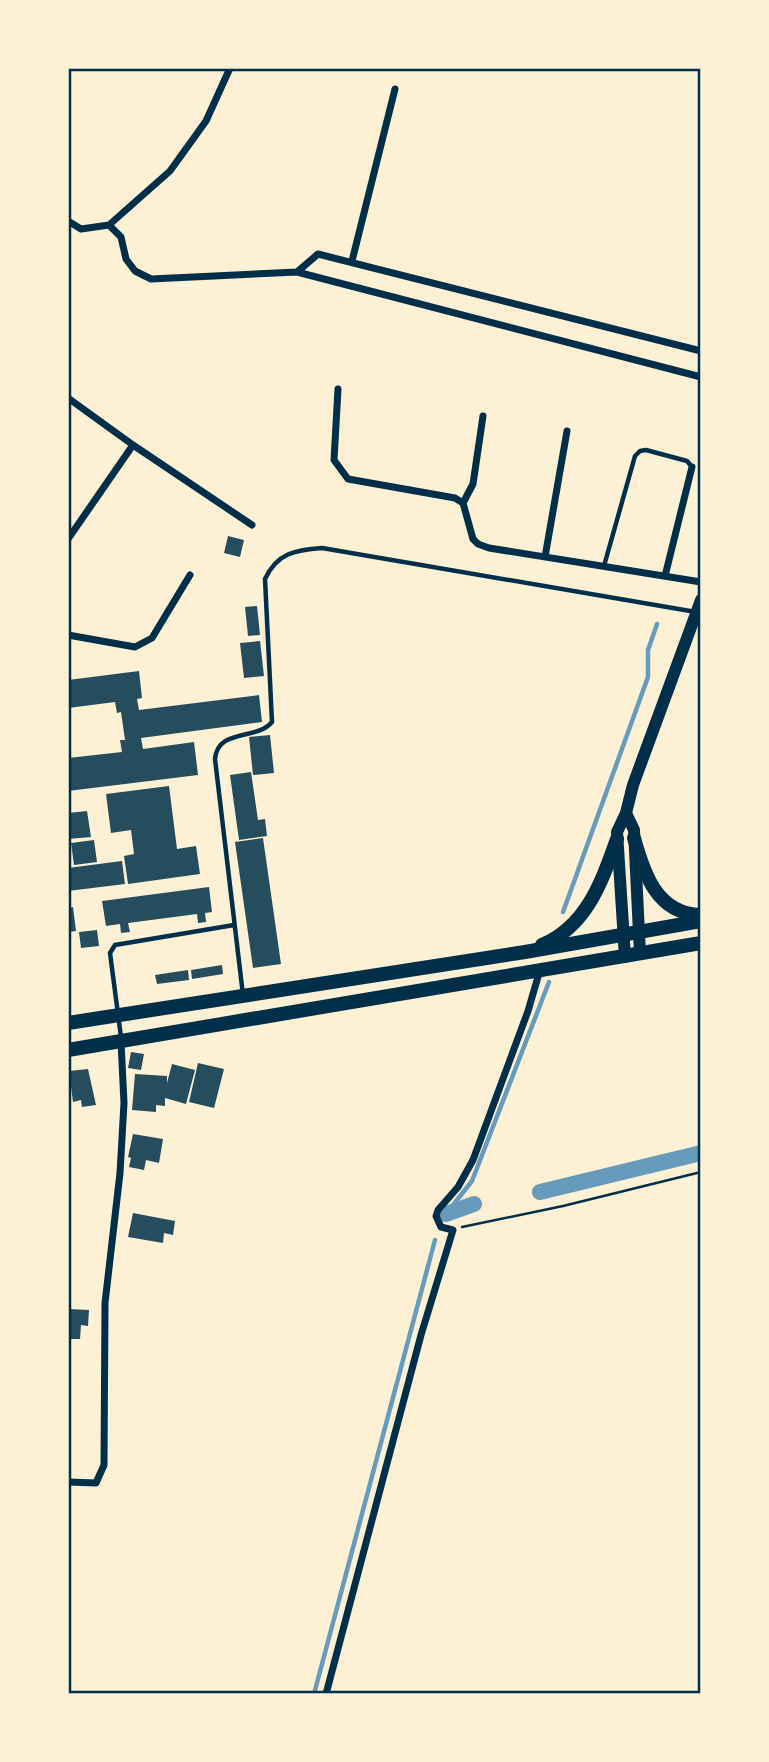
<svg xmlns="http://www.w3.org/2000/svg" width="769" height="1762" viewBox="0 0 769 1762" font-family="'Public Sans',sans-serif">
	<rect width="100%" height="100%" fill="#fdf0d5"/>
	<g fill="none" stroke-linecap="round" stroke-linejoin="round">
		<path stroke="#669bbc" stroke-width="4.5" d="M563 912 648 677V650L657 624
			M446 1214 472 1181 549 982
			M314 1694 435 1240"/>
		<path stroke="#669bbc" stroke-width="16" d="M540 1192 701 1153
			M446 1214 474 1204"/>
	</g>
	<path fill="#264d5e" d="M228 536 244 540 240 557 224 553Z
		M257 606 260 635 248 636 245 607Z
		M260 641 264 676 244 678 240 643Z
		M139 671 142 698 137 699 139 710 259 695 262 722 141 738 143 749 194 742 198 775 68 791V758L122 752 120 740H125L121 712 117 713 115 702 68 708V680Z
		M270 735 274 773 253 775 249 737Z
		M251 772 258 820 265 819 267 836 239 840 230 775Z
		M169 786 177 849 196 846 200 874 128 884 124 856 134 854 131 830 111 833 106 794Z
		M87 811 91 837 68 839V813Z
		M263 838 281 964 253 968 235 842Z
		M94 840 97 862 74 865 71 843Z
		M122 861 125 884 68 891V868Z
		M209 887 212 912 205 913 206 922 198 923 197 914 128 923 130 932 121 933 120 924 106 926 102 901Z
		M73 907 76 931 68 932V908Z
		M97 930 99 946 81 948 79 932Z
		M222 965 223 974 192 979 191 970Z
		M188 970 189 980 157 984 155 975Z
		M131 1052 144 1054 141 1070 128 1068Z
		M198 1063 224 1069 214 1108 189 1102Z
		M172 1064 195 1070 186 1104 165 1098V1106L156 1105V1112L132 1110 135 1074 167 1076V1083Z
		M88 1069 96 1105 82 1107 81 1100 73 1102 69 1071Z
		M133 1134 163 1139 159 1163 146 1160 144 1170 129 1167 131 1158 128 1157Z
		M133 1213 175 1221 173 1235 164 1233 163 1243 128 1237Z
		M68 1309 89 1310 88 1326 81 1325 80 1339H68Z"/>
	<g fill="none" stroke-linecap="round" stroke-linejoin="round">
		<path stroke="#003049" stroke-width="2.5" d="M462 1227 563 1206 701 1172"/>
		<path stroke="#003049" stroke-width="4.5" d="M604 566 635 456 640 451 646 450 687 461 692 467
			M243 995 215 759C218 728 256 741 272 722L265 579C277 553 295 550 322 548L696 612
			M121 1037 110 953 115 945 234 925"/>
		<path stroke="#003049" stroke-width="7" d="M68 221 81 229 109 225 121 237 126 259 135 271 151 279 297 272 701 377
			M109 225 170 171 206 121 230 68
			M352 261 395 89
			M297 272 318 254 701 351
			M338 389 334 460 348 479 455 498 463 503 473 539 478 544 489 548 701 582
			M68 398 133 445 252 525
			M463 503 473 484 483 416
			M68 539 133 445
			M545 557 567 431
			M665 576 692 467
			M68 635 135 647 152 638 190 575
			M68 1482 96 1483 104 1465 105 1303 120 1173 124 1103 121 1042
			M326 1694 421 1335 453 1230 441 1227 436 1216 438 1210 458 1187 473 1160 528 1011 540 970"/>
		<path stroke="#003049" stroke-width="12" d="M626 813 634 830 640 954
			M625 957 617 832 626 813 633 785 701 600"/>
		<path stroke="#003049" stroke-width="14" d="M634 838C644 874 657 914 701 915
			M542 945C587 926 602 881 617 839
			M68 1023 525 952 701 921
			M68 1050 701 943"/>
	</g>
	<rect width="769" height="1762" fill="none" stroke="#fdf0d5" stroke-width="140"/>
	<rect x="70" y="70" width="629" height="1622" fill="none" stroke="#003049" stroke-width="2.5"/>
</svg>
